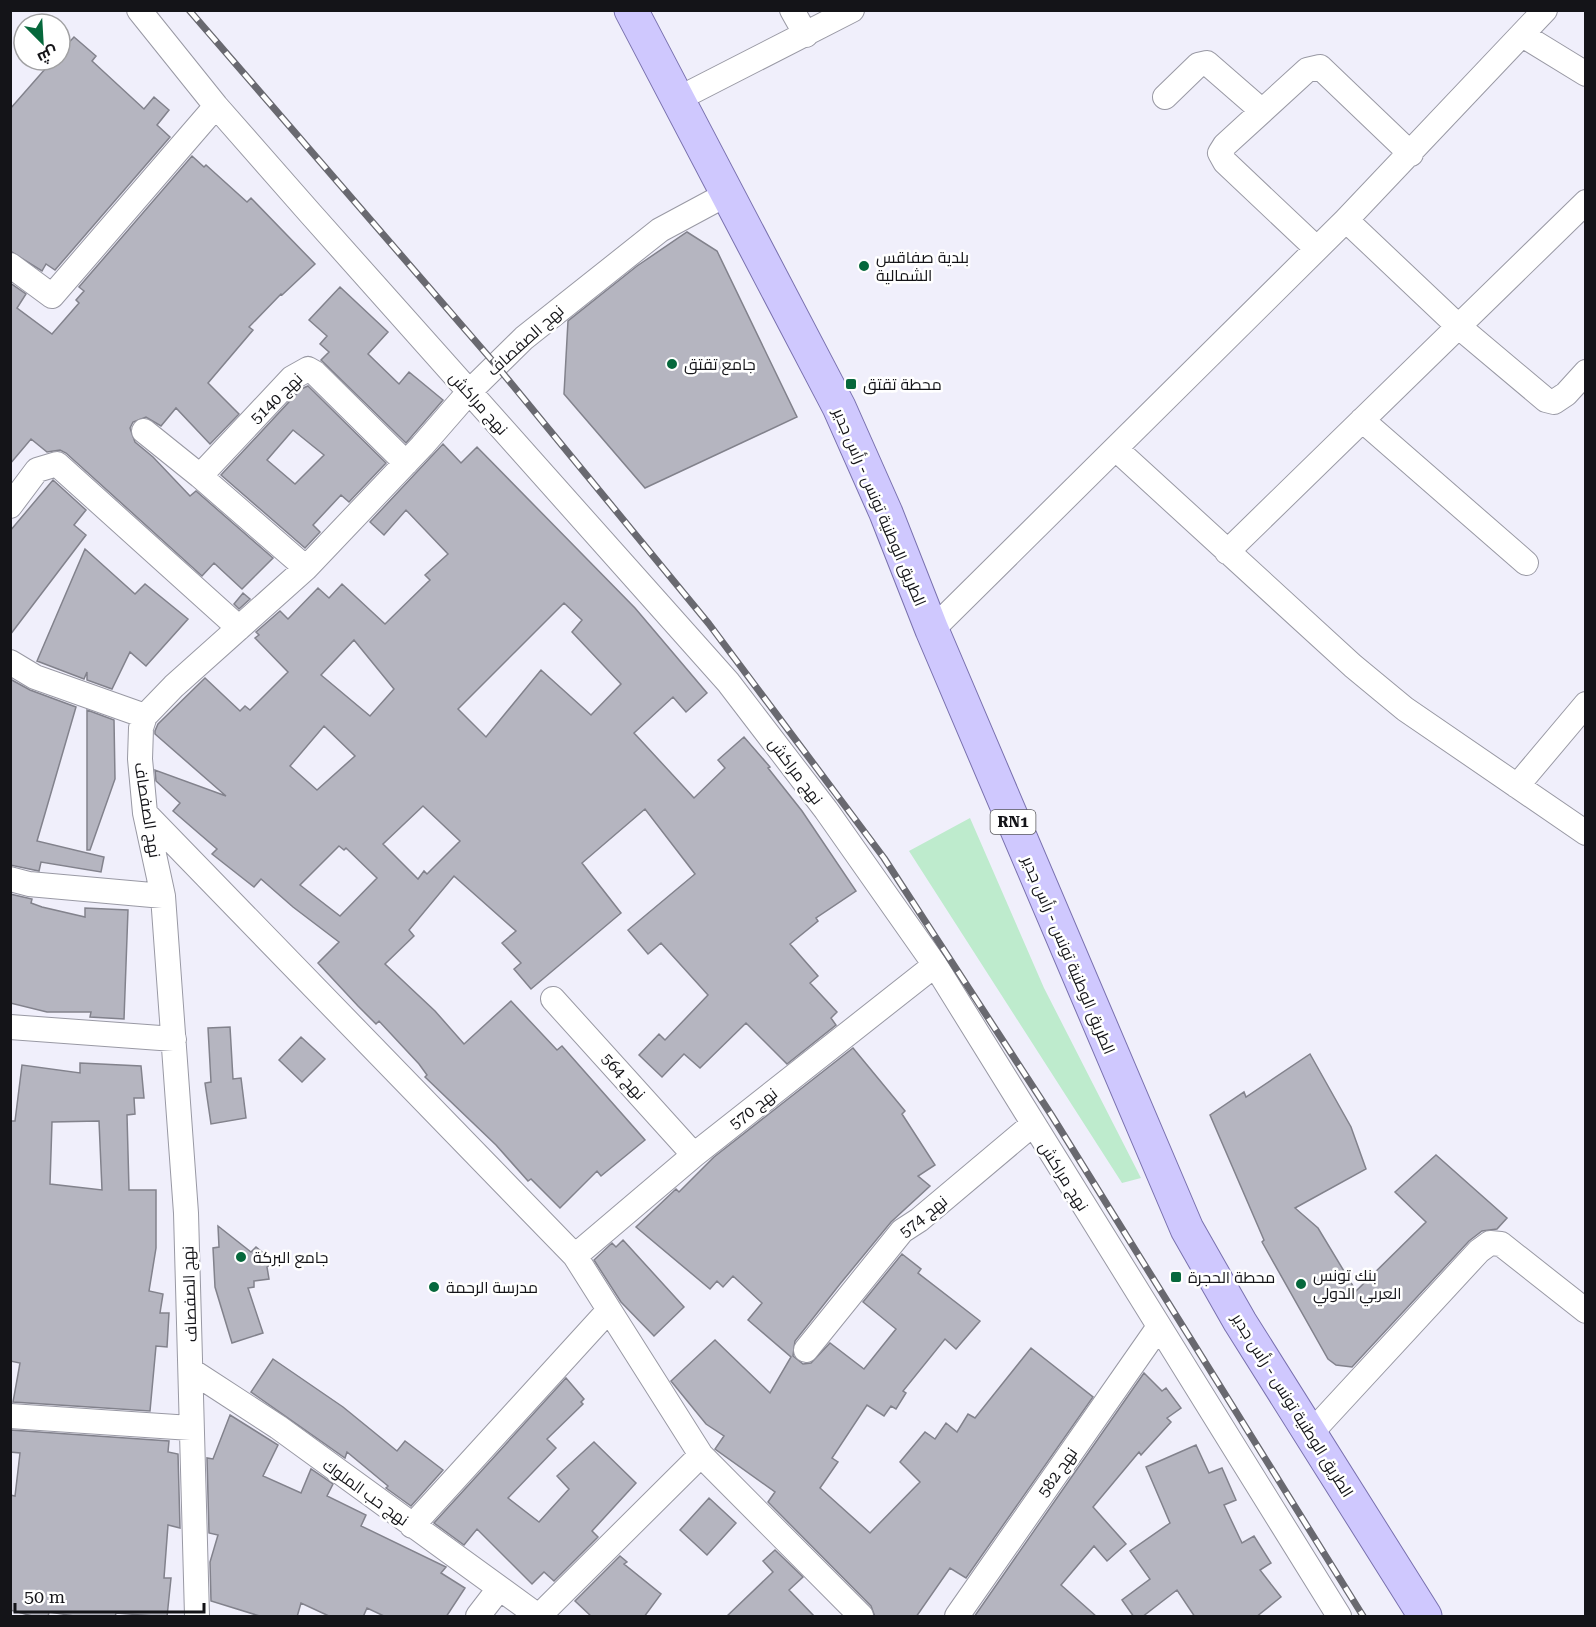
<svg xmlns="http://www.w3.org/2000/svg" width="1596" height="1627" viewBox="0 0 1596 1627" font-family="'Roboto Serif',Cairo,serif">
	<rect width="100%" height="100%" fill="#f0effb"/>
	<path fill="#beebcd" d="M970 818 1044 988 1141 1178 1122 1183 909 851Z"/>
	<path fill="#b5b5c0" stroke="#82828c" stroke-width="1.5" fill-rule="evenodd" d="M74 37 96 56 92 61 144 109 154 97 169 110 157 125 170 137 55 270 46 264 42 271 10 251V109L53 60H60V52Z
		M192 156 204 167 206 165 247 202 251 198 315 264 282 295 281 294 249 327 253 330 208 383 239 414 210 444 176 408 161 426 146 417 133 422 130 428 135 442 153 457 190 496 196 491 273 558 242 589 214 563 202 576 66 453 60 450 47 452 31 439 10 464V283L26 294 17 308 52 334 79 303 76 300 84 291 79 287Z
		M687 232 717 251 797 417 645 488 564 394 568 321 637 266Z
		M340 287 388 332 368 354 399 384 409 372 443 400 406 443 321 360 329 352 320 344 327 336 309 320Z
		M308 386 386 463 349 502 341 495 313 525 320 532 305 548 221 475 301 389ZM293 430 324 455 295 484 267 460Z
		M443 444 461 463 477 447 635 608 707 693 686 712 673 697 634 733 694 798 725 768 718 760 744 737 770 767 768 768 802 811 856 891 816 918 818 921 790 944 818 976 810 983 837 1012 831 1018 836 1025 787 1064 746 1023 700 1068 684 1054 662 1077 639 1055 659 1034 665 1040 708 995 661 943 648 954 628 930 695 874 645 809 582 863 621 913 531 989 514 969 521 963 502 943 516 931 454 876 409 930 414 936 385 964 435 1011 464 1044 511 1001 557 1050 562 1046 645 1140 601 1176 597 1171 560 1208 531 1179 528 1181 496 1145 425 1077 427 1075 419 1064 379 1021 376 1024 358 1006 318 963 339 942 293 907 261 879 254 887 212 854 217 849 173 811 180 803 156 781 155 770 226 796 155 734V731L158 724 205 678 240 711 245 706 250 710 288 672 255 638 259 635 256 632 280 611 288 619 318 588 329 598 342 584 385 624 430 580 425 575 448 554 406 510 384 535 370 522ZM564 603 582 620 572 632 621 684 591 715 541 670 486 737 458 709ZM354 640 394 689 370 716 321 675ZM324 726 355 756 317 790 290 766ZM423 806 460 841 427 874 424 871 418 879 383 844ZM339 846 344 850 346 848 377 878 340 916 300 885Z
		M53 480 86 510 74 525 86 535 10 635V531Z
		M85 549 135 594 145 584 188 619 146 666 130 652 112 689 87 680V672L84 679 37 661Z
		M243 593 250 599 239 609 234 604Z
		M10 679 30 690 76 707 37 841 104 857 101 872 41 862 39 871 10 865Z
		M87 710 114 720 115 779 90 850H87Z
		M10 894 32 899 31 903 42 907 85 917V908L128 910 124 1019 90 1017 91 1012H47L10 1003Z
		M230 1027 233 1079 241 1078 246 1118 211 1124 205 1083 211 1082 208 1028Z
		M301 1037 325 1059 302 1082 279 1060Z
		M853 1048 905 1111 902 1114 935 1165 918 1176 930 1186 891 1222 840 1284 795 1341 793 1356 803 1364 811 1363 830 1343 864 1369 896 1329 863 1302 902 1254 921 1269 918 1273 980 1321 956 1349 945 1339 903 1391 906 1393 896 1409 891 1406 884 1416 867 1405 832 1458 838 1462 820 1488 870 1533 920 1482 900 1462 925 1432 935 1439 946 1423 957 1432 968 1414 975 1418 1031 1348 1093 1397 966 1578 950 1568 916 1617H875L871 1606 768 1502 775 1492 715 1449 724 1436 706 1424 671 1381 715 1340 770 1393 791 1357 748 1320 762 1303 733 1276 723 1287 717 1281 710 1289 636 1227 676 1189 679 1192 714 1157Z
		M1310 1054 1351 1127 1366 1169 1295 1208 1318 1228 1356 1291 1426 1222 1395 1192 1436 1155 1507 1218 1497 1229 1482 1231 1469 1241 1352 1367 1336 1365 1328 1359 1262 1242 1264 1240 1210 1115 1244 1092 1246 1097Z
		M80 1063 141 1066 144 1098H134L135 1114 127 1115 129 1190H156V1248L149 1291 163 1294 160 1313H169L167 1347 156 1346 150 1411 13 1402 20 1363 10 1361V1121H15L22 1065 80 1073ZM99 1121 102 1190 50 1184 52 1122Z
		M218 1226 251 1252 256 1247 274 1262 267 1267 269 1279 254 1281V1287L248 1288 263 1333 232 1343 215 1287 213 1248 219 1247Z
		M623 1240 684 1307 654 1336 621 1302 594 1260 612 1243 616 1247Z
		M273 1359 343 1407 397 1451 405 1441 443 1470 411 1506 386 1488 388 1486 347 1452 345 1458 251 1392Z
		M1144 1373 1162 1391 1166 1388 1181 1408 1167 1418 1171 1422 1141 1455 1139 1452 1093 1507 1126 1544 1107 1561 1094 1546 1061 1585 1097 1617H974Z
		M566 1378 584 1399 581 1402 583 1404 547 1439 556 1448 508 1498 539 1522 569 1489 557 1476 594 1442 636 1483 592 1531 598 1537 554 1581 544 1572 532 1584 477 1529 464 1545 434 1523Z
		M230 1415 278 1445 263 1476 301 1493 311 1469 333 1484 327 1496 366 1515 361 1526 446 1567 441 1573 465 1588 446 1617H386L367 1608 363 1617H331L301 1603 297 1617H263L211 1601 210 1562 218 1535 209 1533 207 1458 213 1459Z
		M10 1430 169 1441 168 1452 178 1454 180 1528 168 1525 164 1578H171L167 1617 116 1613 115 1617H81L49 1612 48 1617H36L10 1610V1495L15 1496 20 1453 10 1452Z
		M1196 1445 1209 1473 1222 1468 1236 1500 1224 1505 1242 1543 1254 1536 1271 1563 1260 1570 1281 1597 1256 1617H1195L1177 1590 1142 1617H1134L1122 1600 1150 1579 1130 1551 1170 1523 1146 1467Z
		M709 1498 736 1523 707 1555 680 1530Z
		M775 1550 803 1577 789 1590 815 1617H726L773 1572 763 1561Z
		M620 1556 627 1562 624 1564 661 1594 644 1617H592L575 1601Z"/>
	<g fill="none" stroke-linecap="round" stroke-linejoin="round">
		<g stroke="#9999a4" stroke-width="26">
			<path id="minor" d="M139 10 216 106 310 213 728 682 826 810 935 965 1339 1616
				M792 10 806 35
				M1524 36 1586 74
				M1165 97 1198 65 1207 63 1261 110
				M678 99 852 10
				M1346 220 1458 326 1546 400 1554 402 1566 394 1586 372
				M1316 248 1225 162 1220 153 1225 145 1307 70 1320 67 1411 154
				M10 265 52 296 216 106
				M1362 420 1526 563
				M144 431 200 476 306 568
				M1116 449 1353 666 1405 709 1586 833
				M200 476 292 378 308 369 315 373 406 463
				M10 506 37 470 57 464 239 628
				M1227 552 1586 202
				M932 630 1346 220 1545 10
				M10 662 35 677 145 716
				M1517 786 1586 704
				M145 813 575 1256 701 1455 861 1616
				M10 879 29 884 163 896
				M553 999 694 1155
				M10 1027 174 1039
				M575 1256 694 1155 935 965
				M806 1350 902 1231 919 1220 1033 1124
				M192 1371 278 1427 538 1616
				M10 1416 191 1428
				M1310 1434 1479 1251 1490 1243 1501 1244 1586 1311
				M412 1526 609 1310
				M197 1616 186 1213 163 896 145 813 140 759 141 728 145 716 174 686 306 568 422 446 469 392 524 338 660 230 727 194
				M478 1616 498 1590
				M539 1616 701 1455
				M957 1616 1158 1328"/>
		</g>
		<g stroke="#7971ae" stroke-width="35">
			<path id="primary" d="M631 10 839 407 886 513 932 630 1187 1229 1240 1322 1425 1616"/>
		</g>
		<use href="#minor" stroke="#fff" stroke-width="24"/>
		<use href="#primary" stroke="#cfc8fe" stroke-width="33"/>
		<g stroke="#696970" stroke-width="7">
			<path id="rail" d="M189 10 496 365 709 624 884 858 1052 1116 1363 1616"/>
		</g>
		<use href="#rail" stroke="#fff" stroke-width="4.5" stroke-dasharray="14" stroke-linecap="butt"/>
	</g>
	<g fill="#06683c" stroke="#fff" stroke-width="2">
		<circle cx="864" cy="266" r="6"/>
		<circle cx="672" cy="364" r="6"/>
		<rect x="845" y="378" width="12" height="12" rx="3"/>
		<circle cx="241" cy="1257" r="6"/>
		<rect x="1170" y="1271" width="12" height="12" rx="3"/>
		<circle cx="1301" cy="1284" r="6"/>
		<circle cx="434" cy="1287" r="6"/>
	</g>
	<g text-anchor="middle" stroke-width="5" stroke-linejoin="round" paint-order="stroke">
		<rect fill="#fff" stroke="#5a5a5d" stroke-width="1.5" x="990.5" y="810" width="45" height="24" rx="4.5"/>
		<g font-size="15" font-weight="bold" fill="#141418">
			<text x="1013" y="827">RN1</text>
		</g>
		<g font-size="16" fill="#141418" stroke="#fff" text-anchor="start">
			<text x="876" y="263">بلدية صفاقس<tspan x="876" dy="18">الشمالية</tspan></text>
			<text x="684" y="370">جامع تقتق</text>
			<text x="863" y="390">محطة تقتق</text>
			<text x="253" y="1263">جامع البركة</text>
			<text x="1313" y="1281">بنك تونس<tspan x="1313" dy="18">العربي الدولي</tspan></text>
			<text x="1188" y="1283">محطة الحجرة</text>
			<text x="446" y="1293">مدرسة الرحمة</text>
		</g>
		<g font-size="16" fill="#141418" stroke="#fff">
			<text transform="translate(525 340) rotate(-42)" y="6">نهج الصفصاف</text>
			<text transform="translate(276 398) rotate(-44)" y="6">نهج 5140</text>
			<text transform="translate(479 403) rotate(48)" y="6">نهج مراكش</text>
			<text transform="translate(880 507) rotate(67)" y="6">الطريق الوطنية تونس - رأس جدير</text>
			<text transform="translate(796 771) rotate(53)" y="6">نهج مراكش</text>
			<text transform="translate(148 810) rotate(81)" y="6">نهج الصفصاف</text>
			<text transform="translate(1069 955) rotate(67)" y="6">الطريق الوطنية تونس - رأس جدير</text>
			<text transform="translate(624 1076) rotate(48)" y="6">نهج 564</text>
			<text transform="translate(753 1108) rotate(-38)" y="6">نهج 570</text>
			<text transform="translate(1064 1176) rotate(58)" y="6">نهج مراكش</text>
			<text transform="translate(923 1216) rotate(-39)" y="6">نهج 574</text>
			<text transform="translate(189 1294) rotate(-92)" y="6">نهج الصفصاف</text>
			<text transform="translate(1293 1405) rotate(58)" y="6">الطريق الوطنية تونس - رأس جدير</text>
			<text transform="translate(1057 1472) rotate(-55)" y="6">نهج 582</text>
			<text transform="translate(366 1492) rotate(36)" y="6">نهج حب الملوك</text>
		</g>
	</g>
	<rect width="1596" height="1627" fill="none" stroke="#141418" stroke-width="24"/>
	<g transform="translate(42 42) rotate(156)"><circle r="28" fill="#ffffff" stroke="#a1a1a3" stroke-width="1.5"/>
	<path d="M0-4.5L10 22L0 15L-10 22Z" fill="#06683c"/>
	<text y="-9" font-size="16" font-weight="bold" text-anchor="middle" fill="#141418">ش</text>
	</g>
	<path d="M15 1603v9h189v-9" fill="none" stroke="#141418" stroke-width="3"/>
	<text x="24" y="1603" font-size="18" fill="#141418" stroke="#ffffff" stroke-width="4.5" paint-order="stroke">50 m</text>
</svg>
